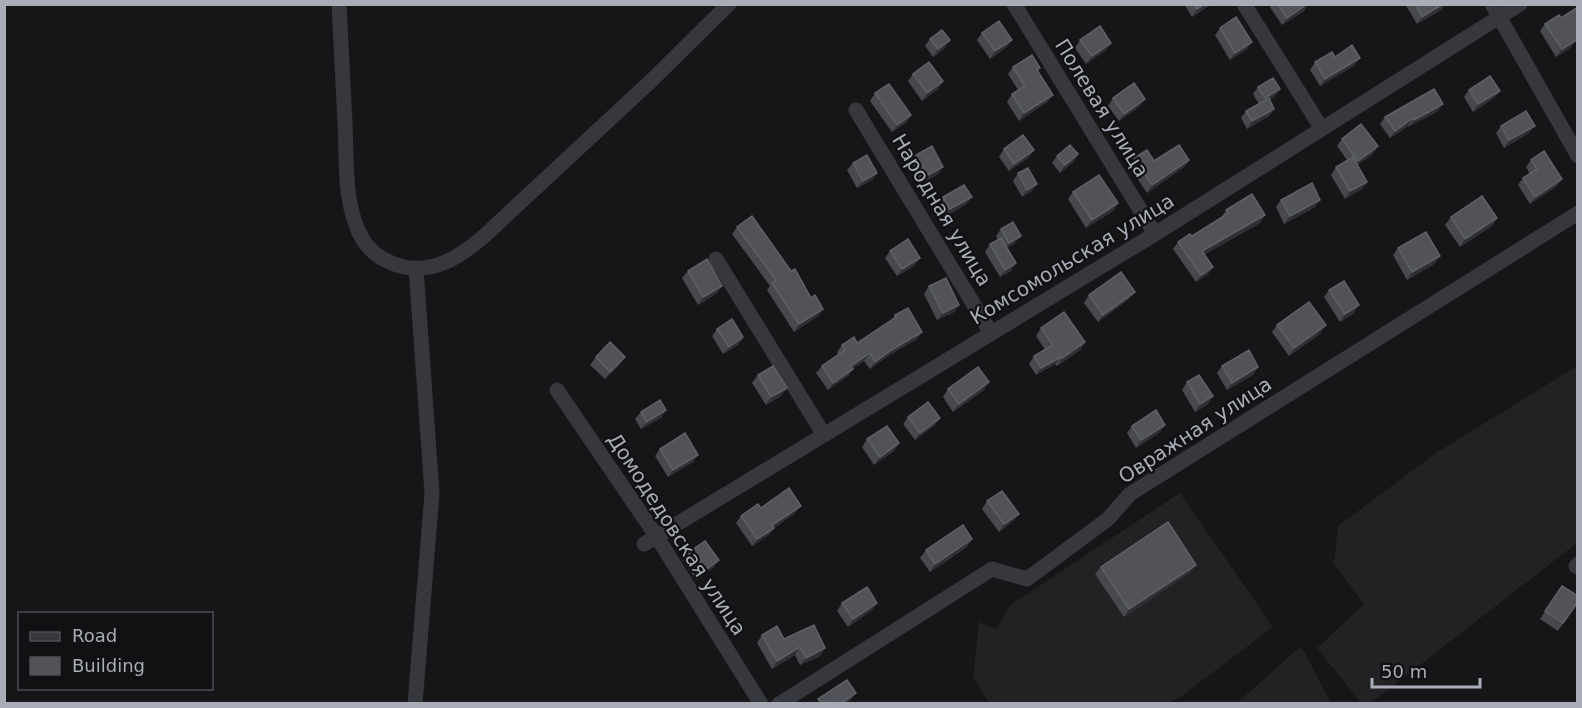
<svg xmlns="http://www.w3.org/2000/svg" width="1582" height="708" viewBox="0 0 1582 708" font-family="'DejaVu Sans',sans-serif">
	<rect width="100%" height="100%" fill="#161618"/>
	<path fill="#222225" d="M1577 366V543L1371 703H1361L1317 648 1364 604 1334 564 1338 526 1436 453Z
		M1180 493 1273 627 1179 698 1168 703H989L973 677 979 622 997 629 1009 606Z
		M1301 646 1331 703H1237Z"/>
	<g fill="none" stroke-linecap="round" stroke-linejoin="round">
		<path stroke="#37383d" stroke-width="15" d="M339 4C341 44 343 84 345 123 347 161 343 206 363 240 372 254 387 263 404 267 435 273 459 257 482 238L652 80 729 4
			M1014 4 1155 234
			M1244 4 1322 129
			M1492 4 1578 156
			M856 110 991 333
			M716 259 824 435
			M557 390 657 537 761 704
			M644 544 1155 234 1520 4
			M1578 564 1576 566 1578 567
			M415 704 432 493 416 268
			M779 704 992 569 1027 579 1108 519 1130 494 1578 213"/>
	</g>
	<path fill="#47494d" d="M1184 4H1212L1192 17Z
		M1271 4H1308L1304 11 1282 25 1270 7Z
		M1405 4H1445L1441 10 1417 24Z
		M1545 24 1574 43 1570 48 1556 57 1540 31Z
		M1220 28 1247 49 1230 60 1215 35Z
		M982 33 1007 47 990 59 977 40Z
		M930 39 945 48 933 57 925 46Z
		M1080 40 1106 50 1086 64 1075 48Z
		M1335 57 1355 65 1320 86 1310 70 1315 62Z
		M1013 67 1038 72 1053 95 1047 102 1019 121 1007 102 1012 94 1018 90 1008 74Z
		M913 74 943 81 938 89 922 101 908 81Z
		M1258 87 1275 96 1269 100 1274 109 1269 116 1247 129 1241 118 1246 111 1259 104 1253 94Z
		M1469 90 1500 91 1494 98 1473 112 1464 97Z
		M875 93 906 123 892 132 870 101Z
		M1113 98 1140 106 1119 121 1108 106Z
		M1438 111 1408 127V126L1390 138 1380 124 1385 117Z
		M1501 126 1529 133 1504 148 1496 133Z
		M1342 139 1373 154 1357 165 1367 182 1362 189 1345 199 1331 175 1336 167 1347 160 1337 146Z
		M1004 149 1034 150 1028 158 1009 171 999 157Z
		M1078 154 1073 162 1060 173 1052 163 1057 156Z
		M916 155 938 174 922 183 911 162Z
		M1134 158 1154 161 1189 160 1184 167 1147 193 1129 166Z
		M1531 160 1557 186 1530 204 1518 185 1523 178 1530 174 1526 167Z
		M853 163 877 173 872 180 857 188 847 170Z
		M1018 173 1032 191 1022 197 1013 181Z
		M1073 192 1118 203 1113 211 1086 228 1068 199Z
		M943 197H972L966 204 945 217 938 205Z
		M1281 200 1315 207 1284 224 1276 207Z
		M1226 210 1265 215 1260 223 1205 254 1208 274 1196 282 1173 249 1178 242 1192 236 1221 218Z
		M1451 217 1497 218 1492 226 1460 247 1445 225Z
		M737 227 791 271 811 298 823 309 818 316 794 332 767 290 770 286 732 234Z
		M1001 229 1015 243 1007 248 1011 271 1000 277 985 252 990 244 998 240 996 236Z
		M1398 248 1440 256 1434 264 1407 280 1393 255Z
		M890 251 914 266 897 276 885 258Z
		M688 271 717 293 698 305 682 278Z
		M929 286 959 305 954 312 937 320 924 294Z
		M1329 290 1354 313 1340 322 1324 297Z
		M1089 295 1129 299 1098 322 1084 303Z
		M895 315 922 332 917 339 888 356 870 369 864 361 853 368 848 376 828 390 816 373 822 366 838 355 837 352 842 345 857 343 892 320Z
		M1277 325 1321 333 1289 356 1272 332Z
		M1041 328 1085 342 1080 350 1057 366 1055 364 1036 375 1029 364 1034 356 1045 350 1036 336Z
		M717 329 743 337 738 345 723 354 712 336Z
		M596 357 620 364 605 379 590 365Z
		M1222 366 1258 367 1253 375 1227 390 1217 373Z
		M758 375 781 396 766 405 752 383Z
		M1187 382 1208 404 1195 412 1182 390Z
		M948 389 984 390 953 412 943 397Z
		M666 410 661 418 641 429 635 419 641 412Z
		M908 417 940 418 935 425 915 440 903 424Z
		M1165 425 1160 432 1136 448 1127 433 1132 426Z
		M867 439 899 443 894 451 874 465 862 447Z
		M660 449 693 462 668 477 655 456Z
		M987 501 1019 514 1013 521 999 532 982 509Z
		M761 508 795 513 774 528 769 535 752 546 736 523 741 516Z
		M972 539 967 547 930 572 920 558 926 550Z
		M688 553 714 567 696 580 683 560Z
		M1101 567 1191 572 1124 617 1095 574Z
		M1562 586 1578 602 1558 631 1540 619Z
		M842 603H877L872 610 848 627 837 611Z
		M762 635 784 639 825 648 820 656 800 665 795 655 772 669 757 643Z"/>
	<path fill="#2f3033" d="M1205 4H1212L1192 17 1197 9Z
		M1308 4 1304 11 1282 25 1287 18Z
		M1443 4H1445L1441 10 1417 24 1422 17Z
		M1578 37V40L1574 43 1570 48 1556 57 1562 49Z
		M950 40 945 48 933 57 938 49Z
		M1012 40 1007 47 990 59 995 51Z
		M1252 42 1247 49 1230 60 1235 53Z
		M1111 43 1106 50 1086 64 1092 56Z
		M1360 58 1355 65 1320 86 1325 79Z
		M943 81 938 89 922 101 927 93Z
		M1280 89 1275 96 1260 105 1265 98Z
		M1500 91 1494 98 1473 112 1478 104Z
		M1053 95 1047 102 1019 121 1024 113Z
		M1145 99 1140 106 1119 121 1124 114Z
		M1443 104 1438 111 1408 127 1414 120Z
		M1274 109 1269 116 1247 129 1252 121Z
		M911 115 906 123 892 132 897 125Z
		M1413 118 1408 126 1390 138 1395 131Z
		M1535 126 1529 133 1504 148 1509 140Z
		M1378 146 1373 154 1353 168 1358 161Z
		M1034 150 1028 158 1009 171 1014 164Z
		M1078 154 1073 162 1060 173 1065 165Z
		M1189 160 1184 167 1147 193 1152 185Z
		M943 167 938 174 922 183 928 175Z
		M877 173 872 180 857 188 863 181Z
		M1562 179 1557 186 1530 204 1535 197Z
		M1367 182 1362 189 1345 199 1350 191Z
		M1037 184 1032 191 1022 197 1027 190Z
		M972 197 966 204 945 217 950 209Z
		M1320 200 1315 207 1284 224 1290 216Z
		M1118 203 1113 211 1086 228 1092 220Z
		M1265 215 1260 223 1197 259 1202 251Z
		M1497 218 1492 226 1460 247 1465 239Z
		M1021 236 1015 243 1003 250 1009 243Z
		M1440 256 1434 264 1407 280 1412 272Z
		M920 258 914 266 897 276 902 269Z
		M1016 263 1011 271 1000 277 1005 270Z
		M1213 267 1208 274 1196 282 1201 275Z
		M722 286 717 293 698 305 703 297Z
		M1135 292 1129 299 1098 322 1103 315Z
		M959 305 954 312 937 320 943 313Z
		M1359 305 1354 313 1340 322 1345 314Z
		M823 309 818 316 794 332 799 324Z
		M1326 325 1321 333 1289 356 1294 348Z
		M922 332 917 339 888 356 870 369 875 362 893 349Z
		M743 337 738 345 723 354 729 347Z
		M1085 342 1080 350 1057 366 1062 358Z
		M870 353 864 361 846 373 851 366Z
		M625 357 620 364 605 379 610 372Z
		M1061 357 1055 364 1036 375 1041 368Z
		M1258 367 1253 375 1227 390 1232 383Z
		M853 369 848 376 828 390 833 383Z
		M989 382 984 390 953 412 959 404Z
		M787 388 781 396 766 405 771 397Z
		M1213 396 1208 404 1195 412 1200 404Z
		M666 410 661 418 641 429 647 422Z
		M940 418 935 425 915 440 920 433Z
		M1165 425 1160 432 1136 448 1141 440Z
		M899 443 894 451 874 465 880 457Z
		M698 455 693 462 668 477 673 470Z
		M801 506 795 513 774 528 769 535 752 546 757 539 772 525Z
		M1019 514 1013 521 999 532 1004 524Z
		M972 539 967 547 930 572 935 564Z
		M719 560 714 567 696 580 701 573Z
		M1196 565 1191 572 1124 617 1129 609Z
		M877 603 872 610 848 627 853 619Z
		M800 647 795 655 772 669 777 661Z
		M825 648 820 656 800 665 806 658Z
		M856 693 851 700 846 704H840Z"/>
	<path fill="#525359" stroke="#5f6168" stroke-width="1.5" d="M1194 4H1205L1197 9Z
		M1278 4H1307L1287 18Z
		M1415 4H1443L1422 17Z
		M1578 7V37L1574 39 1575 41 1562 49 1545 24 1559 15 1561 18Z
		M1236 17 1252 42 1235 53 1220 28Z
		M999 21 1012 40 995 51 982 33Z
		M1100 26 1111 43 1092 56 1080 40Z
		M942 30 950 40 938 49 930 39Z
		M1352 45 1360 58 1325 79 1315 62 1332 52 1335 57Z
		M1032 55 1040 68 1037 70 1053 95 1024 113 1012 94 1025 86 1013 67Z
		M929 62 943 81 927 93 913 74Z
		M1490 76 1500 91 1478 104 1469 90Z
		M1273 78 1280 89 1265 98 1258 87Z
		M1134 83 1145 99 1124 114 1113 98Z
		M889 84 911 115 897 125 875 93Z
		M1434 89 1443 104 1414 120 1413 118 1395 131 1385 117Z
		M1269 98 1274 109 1252 121 1246 111Z
		M1526 111 1535 126 1509 140 1501 126Z
		M1361 124 1378 146 1358 161 1342 139Z
		M1023 135 1034 150 1014 164 1004 149Z
		M1070 145 1078 154 1065 165 1057 156Z
		M1179 145 1189 160 1152 185 1134 158 1147 150 1154 161Z
		M932 146 943 167 928 175 916 155Z
		M1544 151 1562 179 1535 197 1523 178 1537 169 1531 160Z
		M867 155 877 173 863 181 853 163Z
		M1353 157 1367 182 1350 191 1336 167Z
		M1028 168 1037 184 1027 190 1018 173Z
		M1099 175 1118 203 1092 220 1073 192Z
		M1312 183 1320 200 1290 216 1281 200Z
		M964 185 972 197 950 209 943 197Z
		M1252 194 1265 215 1202 251 1213 267 1201 275 1178 242 1190 234 1192 236 1229 213 1226 210Z
		M1482 196 1497 218 1465 239 1451 217Z
		M752 216 791 271 795 269 811 298 815 295 823 309 799 324 772 283 776 280 737 227Z
		M1013 222 1021 236 1009 243 1001 229Z
		M1426 232 1440 256 1412 272 1398 248Z
		M1001 238 1016 263 1005 270 990 244Z
		M908 239 920 258 902 269 890 251Z
		M707 259 722 286 703 297 688 271Z
		M1121 272 1135 292 1103 315 1089 295Z
		M946 278 959 305 943 313 929 286Z
		M1344 281 1359 305 1345 314 1329 290Z
		M1309 302 1326 325 1294 348 1277 325Z
		M908 308 922 332 893 349 875 362 870 353 851 366 853 369 833 383 822 366 845 350 842 345 854 337 857 343 896 317 895 315Z
		M1064 312 1085 342 1062 358 1061 357 1041 368 1034 356 1053 345 1041 328Z
		M732 319 743 337 729 347 717 329Z
		M610 342 625 357 610 372 596 357Z
		M1249 350 1258 367 1232 383 1222 366Z
		M773 366 787 388 771 397 758 375Z
		M978 367 989 382 959 404 948 389Z
		M1199 375 1213 396 1200 404 1187 382Z
		M660 400 666 410 647 422 641 412Z
		M928 402 940 418 920 433 908 417Z
		M1156 410 1165 425 1141 440 1132 426Z
		M887 426 899 443 880 457 867 439Z
		M685 433 698 455 673 470 660 449Z
		M789 488 801 506 772 525 774 528 757 539 741 516 758 504 761 508Z
		M1002 491 1019 514 1004 524 987 501Z
		M1168 522 1196 565 1129 609 1101 567Z
		M963 525 972 539 935 564 926 550Z
		M705 541 719 560 701 573 688 553Z
		M1562 586 1578 596V602L1563 623 1545 611Z
		M867 587 877 603 853 619 842 603Z
		M814 625 825 648 806 658 800 647 777 661 762 635 777 626 784 639Z
		M847 680 856 693 840 704H821L818 699Z"/>
	<g text-anchor="middle" stroke-width="4.5" stroke-linejoin="round" paint-order="stroke">
		<g font-size="20" fill="#a8adb8" stroke="#111113">
			<text transform="translate(1102 108) rotate(58)" y="7">Полевая улица</text>
			<text transform="translate(942 210) rotate(59)" y="7">Народная улица</text>
			<text transform="translate(1072 259) rotate(-31)" y="7">Комсомольская улица</text>
			<text transform="translate(1195 430) rotate(-33)" y="7">Овражная улица</text>
			<text transform="translate(677 534) rotate(57)" y="7">Домодедовская улица</text>
		</g>
	</g>
	<rect width="1582" height="708" fill="none" stroke="#a8adb8" stroke-width="12"/>
	<rect x="18" y="612" width="195" height="78" fill="#111113" stroke="#4d4f55" stroke-width="1.5"/>
	<rect x="30" y="632" width="30" height="9" fill="#37383d" stroke="#4d4f55" stroke-width="1.5"/>
	<text x="72" y="642" font-size="18" fill="#a8adb8">Road</text>
	<rect x="30" y="657" width="30" height="18" fill="#525359" stroke="#4d4f55" stroke-width="1.5"/>
	<text x="72" y="672" font-size="18" fill="#a8adb8">Building</text>
	<path d="M1372 678v9h108v-9" fill="none" stroke="#a8adb8" stroke-width="3"/>
	<text x="1381" y="678" font-size="18" fill="#a8adb8" stroke="#111113" stroke-width="4.5" paint-order="stroke">50 m</text>
</svg>
